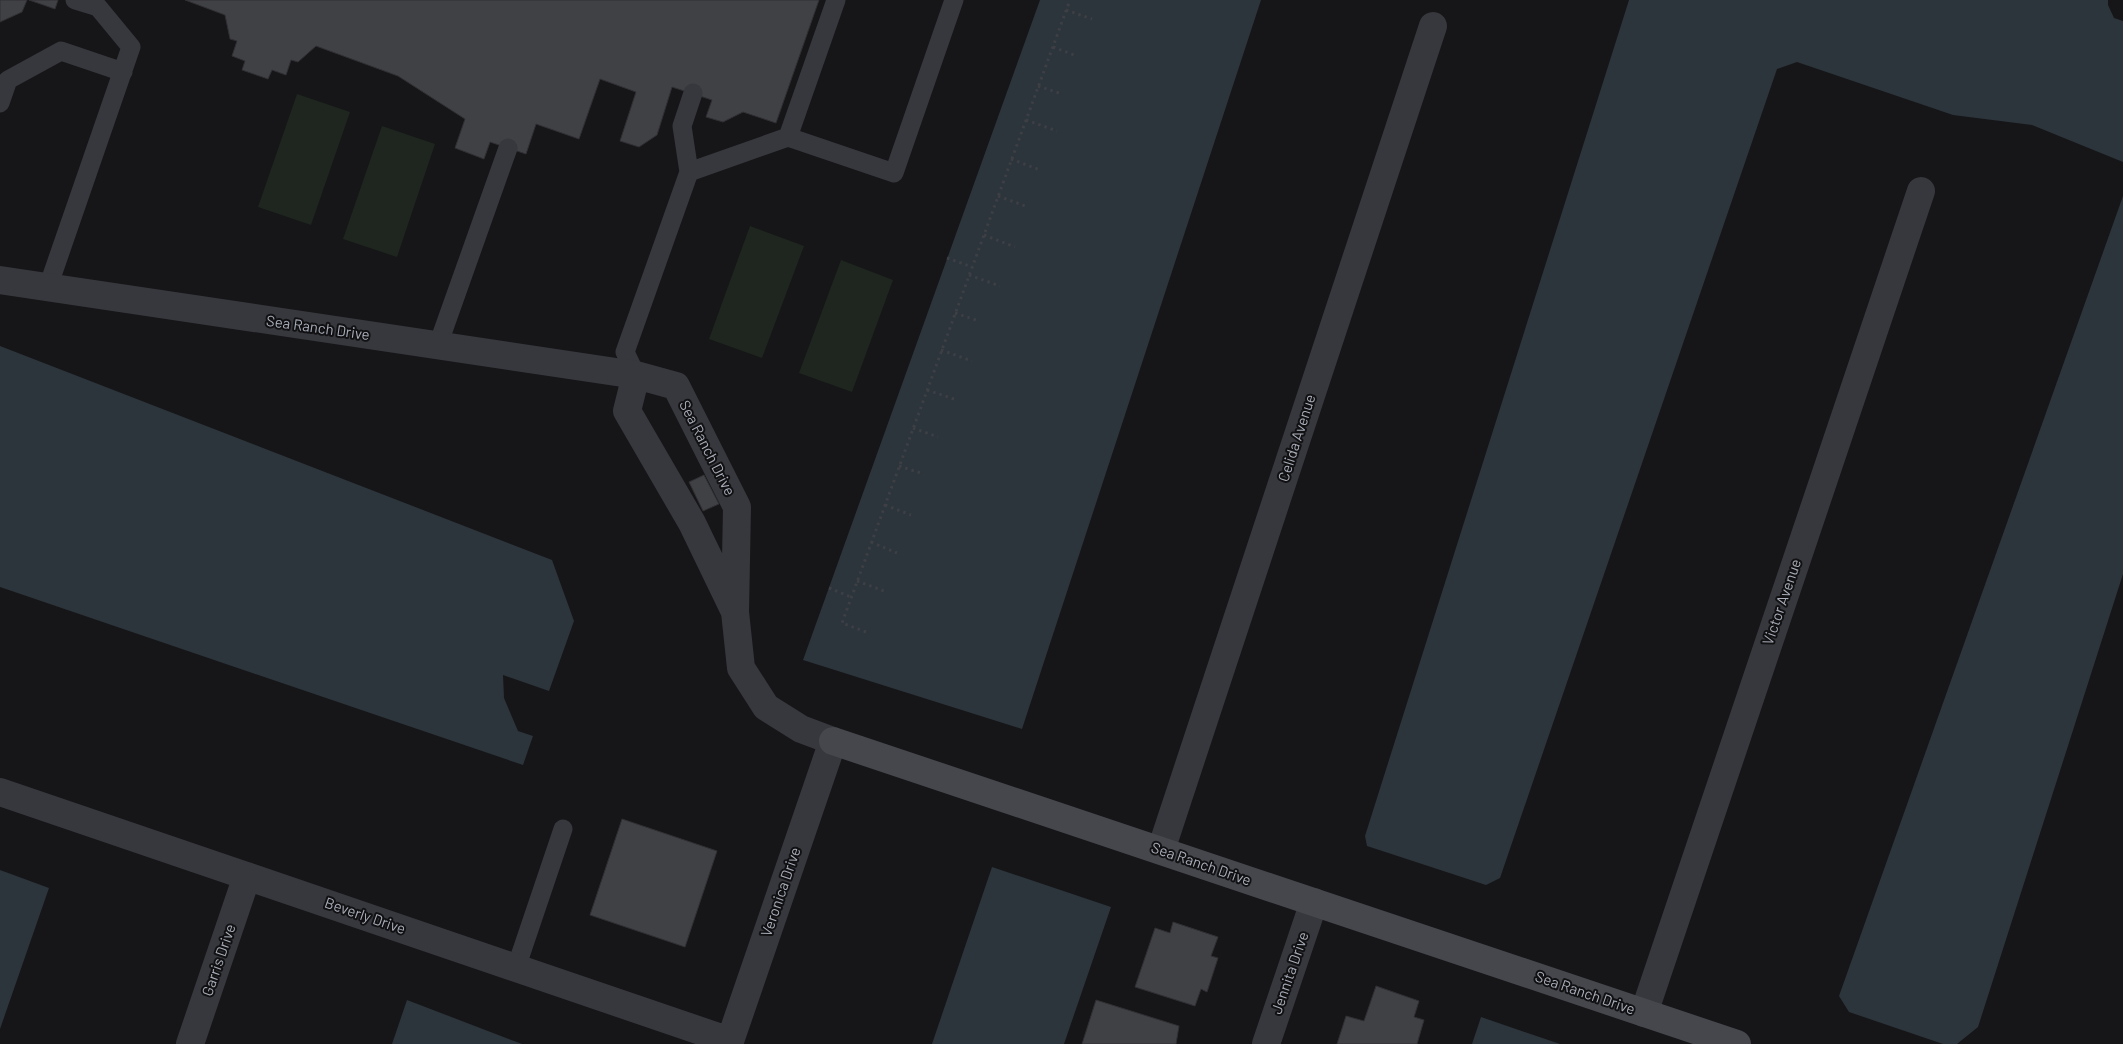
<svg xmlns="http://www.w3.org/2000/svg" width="2123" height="1044" viewBox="0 0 2123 1044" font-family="Barlow,sans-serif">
	<rect width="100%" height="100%" fill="#161618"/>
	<path fill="#1e261f" d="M297 94 350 112 311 225 258 207Z
		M382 126 435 144 397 257 343 239Z
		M750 226 804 246 762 358 709 339Z
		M841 260 893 280 852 392 799 373Z"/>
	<path fill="#2c353c" d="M1040 0H1261L1022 729 803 660Z
		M1629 0H2108V5L2114 18 2123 21V162L2032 125 1953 115 1797 62 1777 69 1500 878 1486 885 1367 846 1365 836Z
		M2123 196V574L1978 1027 1957 1044H1943L1849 1012 1839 996Z
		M0 346 552 560 574 621 549 691 503 675 504 698 518 731 533 736 523 765 0 587Z
		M992 867 1111 907 1064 1044H932Z
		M0 870 49 888 0 1029Z
		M407 1000 522 1044H392Z
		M1481 1017 1560 1044H1472Z"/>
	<path fill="#404145" stroke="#303034" d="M0 0H27L22 12 0 22Z
		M29 0H58L55 9Z
		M185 0H819L776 123 743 112 723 122 706 117 712 100 672 87 657 135 639 147 620 141 636 92 600 79 579 139 536 124 526 154 490 142 484 159 455 148 465 119 398 76 316 46 298 62 291 60 286 75 272 70 268 79 242 70 245 61 232 56 237 41 230 39 225 15Z
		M704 475 719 504 703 511 689 482Z
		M622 819 717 851 685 947 590 915Z
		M1173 922 1218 937 1211 956 1218 958 1207 992 1201 989 1195 1006 1135 987 1155 928 1170 933Z
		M1376 986 1419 1001 1414 1017 1424 1020 1417 1044H1337L1346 1016 1364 1021Z
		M1096 1000 1179 1026 1176 1044H1082Z"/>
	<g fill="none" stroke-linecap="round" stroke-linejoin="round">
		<path stroke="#3d3f44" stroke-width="3" stroke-dasharray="2.5 4" stroke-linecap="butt" d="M1066 10 1092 19
			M1053 47 1077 56
			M1038 86 1062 94
			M1026 120 1057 131
			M1011 159 1040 170
			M998 196 1028 207
			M984 235 1015 247
			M947 258 972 267
			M969 275 1000 286
			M955 313 979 321
			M941 350 972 361
			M927 390 957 400
			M913 428 938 437
			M899 466 924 474
			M885 505 911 515
			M871 542 897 553
			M857 581 884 591
			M829 588 851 597
			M866 632 842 623 1070 0"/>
		<path stroke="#37383d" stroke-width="19" d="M836 0 788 137 894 173 954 0
			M0 103 8 80 61 51 123 72
			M689 172 682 126 693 93
			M48 287 131 47 98 7 75 0
			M438 345 508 148
			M636 375 625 352 689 172 788 137
			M516 968 563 829"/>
		<path stroke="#37383d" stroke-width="28" d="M0 280 636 375
			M636 375 676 386 737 507 735 612 692 523 627 411Z
			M0 792 730 1041
			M1161 850 1433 26
			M1644 1013 1921 191
			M190 1044 247 876
			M729 1044 833 741 801 729 766 707 741 668 735 612
			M1266 1044 1314 902"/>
		<path stroke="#45474d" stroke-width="28" d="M833 741 1737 1044"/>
	</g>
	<g text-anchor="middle" stroke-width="4" stroke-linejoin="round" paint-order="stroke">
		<g font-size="15" fill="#a8adb8" stroke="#111113">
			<text transform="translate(318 328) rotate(8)" y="5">Sea Ranch Drive</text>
			<text transform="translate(1297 438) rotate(-72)" y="5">Celida Avenue</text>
			<text transform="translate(707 448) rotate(63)" y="5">Sea Ranch Drive</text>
			<text transform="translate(1782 602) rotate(-71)" y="5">Victor Avenue</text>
			<text transform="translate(1201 864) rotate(19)" y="5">Sea Ranch Drive</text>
			<text transform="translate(781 892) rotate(-71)" y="5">Veronica Drive</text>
			<text transform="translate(365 916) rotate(19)" y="5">Beverly Drive</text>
			<text transform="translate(219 960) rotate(-71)" y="5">Garris Drive</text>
			<text transform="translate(1290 973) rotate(-71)" y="5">Jennita Drive</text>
			<text transform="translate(1585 993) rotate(19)" y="5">Sea Ranch Drive</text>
		</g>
	</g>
</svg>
